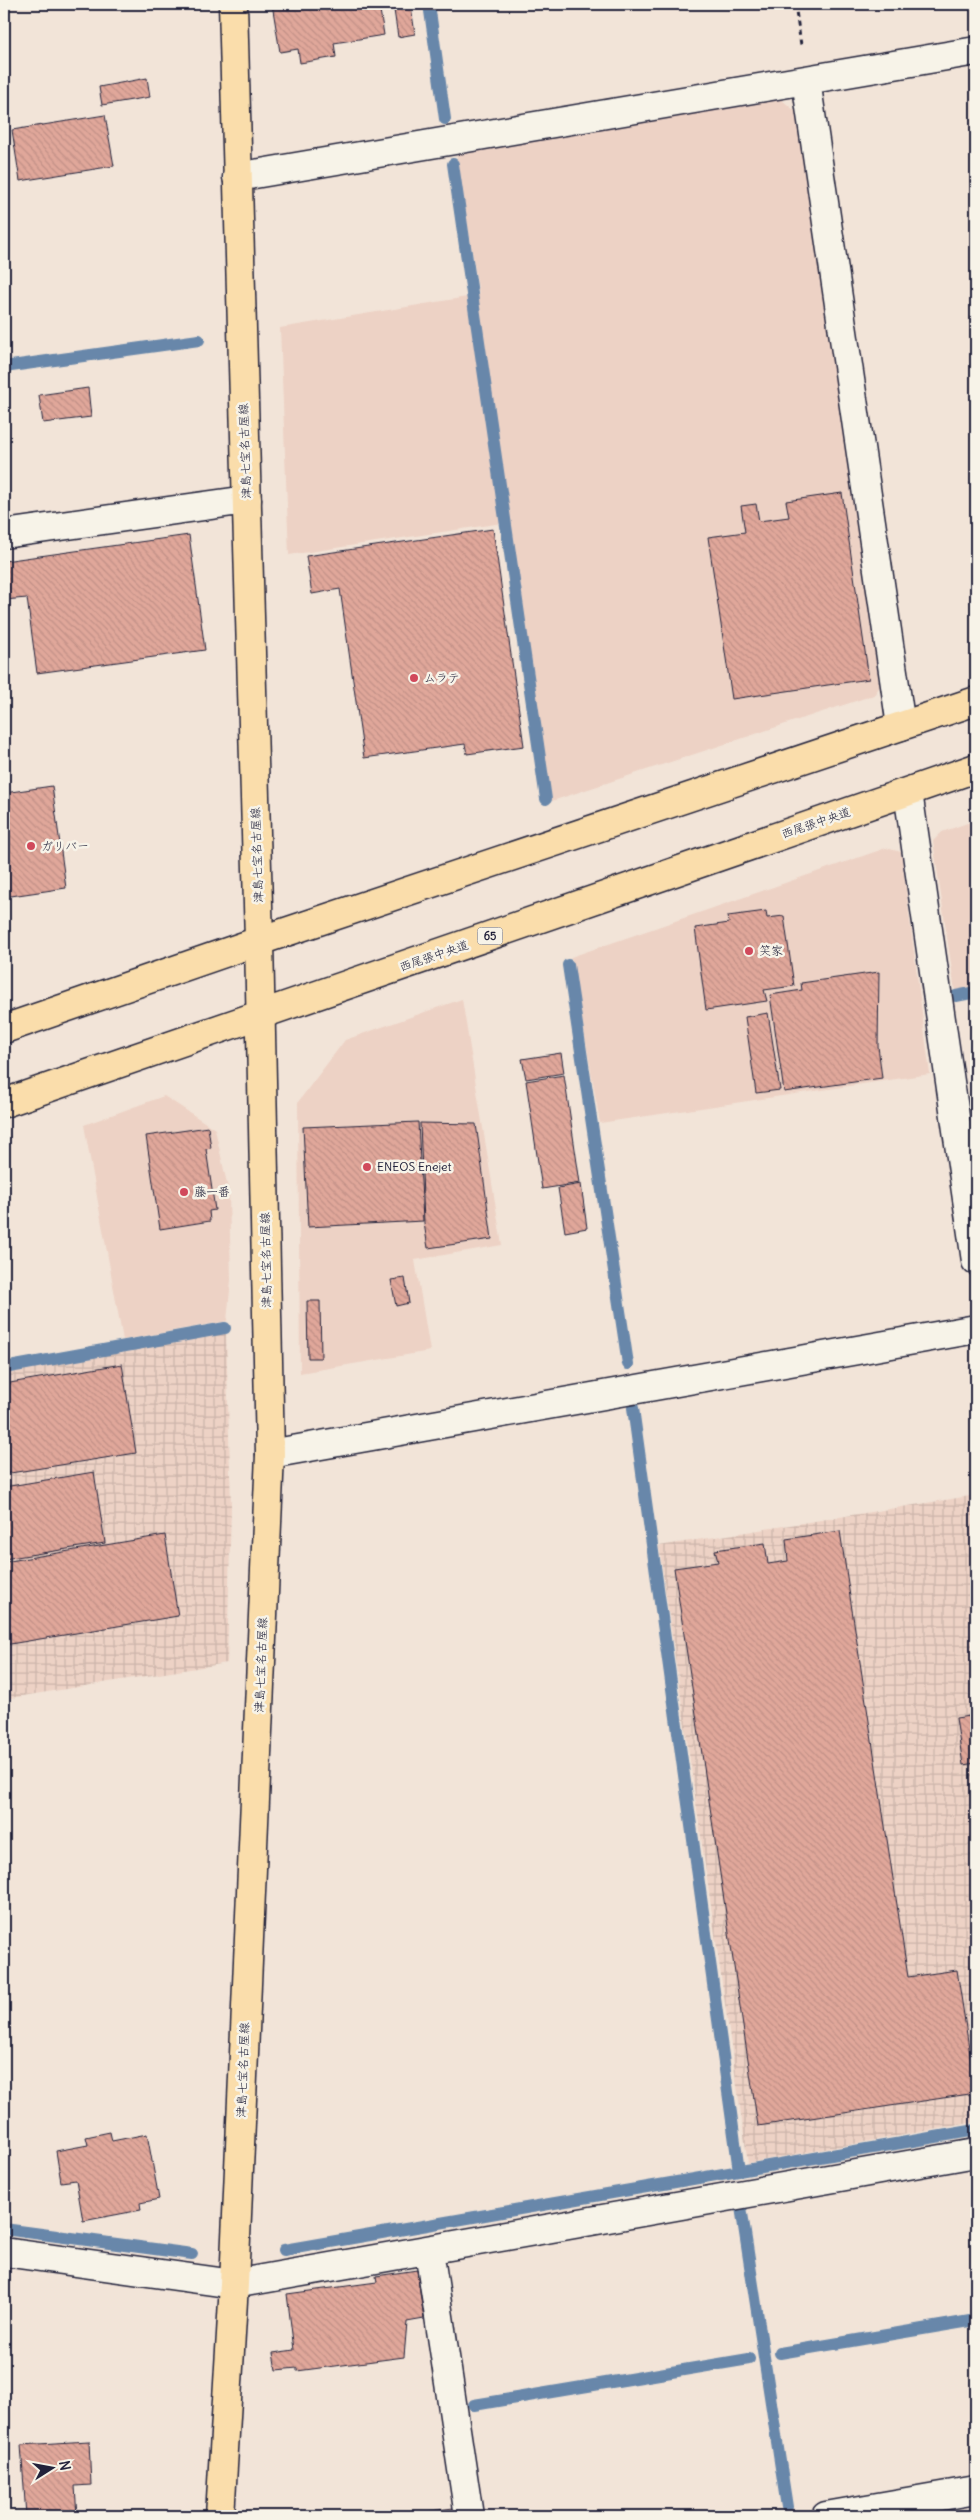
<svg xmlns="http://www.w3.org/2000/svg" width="980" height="2520" viewBox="0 0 980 2520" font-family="Delius,'Klee One',sans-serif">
	<defs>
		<pattern id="industrial-grid" width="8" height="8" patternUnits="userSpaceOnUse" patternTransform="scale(1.25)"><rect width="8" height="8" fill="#edd2c5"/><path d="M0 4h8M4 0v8" fill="none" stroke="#cbb4aa"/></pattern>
		<pattern id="building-back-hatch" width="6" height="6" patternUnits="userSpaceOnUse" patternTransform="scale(1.25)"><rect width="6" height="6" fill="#e0a79a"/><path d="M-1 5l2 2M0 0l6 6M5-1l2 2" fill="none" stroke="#c08f86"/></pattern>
	</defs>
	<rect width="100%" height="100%" fill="#f2e4d8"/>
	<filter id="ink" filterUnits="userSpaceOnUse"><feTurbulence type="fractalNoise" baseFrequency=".02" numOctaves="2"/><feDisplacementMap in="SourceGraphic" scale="10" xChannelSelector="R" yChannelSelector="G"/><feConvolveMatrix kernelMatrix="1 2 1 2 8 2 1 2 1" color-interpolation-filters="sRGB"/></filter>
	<g filter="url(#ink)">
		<path fill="#edd2c5" d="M781 99 796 112 882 683 874 695 552 801 509 522 289 555 280 328 479 295 456 152Z
			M976 820V987L955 991 933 841 942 832Z
			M886 848 901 852 930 1074 600 1123 571 957Z
			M462 999 502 1245 415 1260 430 1351 300 1373 298 1102 345 1040Z
			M164 1096 215 1129 229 1193 231 1280 227 1321 123 1340 84 1125Z"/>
		<path fill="url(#industrial-grid)" d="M226 1333 231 1506 227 1663 4 1699V1373Z
			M976 1495V2122L748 2163 659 1546Z"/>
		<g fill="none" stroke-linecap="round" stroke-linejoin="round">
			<path stroke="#6887aa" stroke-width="12" d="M429 4 445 119
				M453 164 546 799
				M4 367 199 340
				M568 965 628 1364
				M956 996 976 992
				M4 1368 225 1328
				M633 1408 739 2171
				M741 2207 787 2507
				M4 2229 192 2254
				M284 2250 976 2130
				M780 2353 976 2320
				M474 2405 749 2359"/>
		</g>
		<path fill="url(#building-back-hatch)" stroke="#22223b" d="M272 4H379L384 35 334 43 336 57 300 63 298 49 280 52Z
			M411 7 415 34 398 37 394 10Z
			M147 78 150 97 102 105 99 87Z
			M105 115 114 166 20 181 12 130Z
			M88 388 91 417 43 423 39 395Z
			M842 493 869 679 732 699 708 537 745 532 741 506 756 504 759 521 789 517 786 501Z
			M493 529 524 746 467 754 465 744 364 758 340 589 312 594 306 556Z
			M189 535 205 650 37 673 27 598 4 600V561Z
			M52 786 66 888 4 897V793Z
			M766 911 767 918 784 916 794 986 764 990 767 1001 706 1010 695 928 729 923 728 916Z
			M879 972 878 1046 882 1078 784 1092 770 995 802 990 801 983Z
			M768 1013 780 1090 756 1093 745 1017Z
			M561 1053 564 1073 526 1079 522 1059Z
			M564 1075 580 1183 542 1189 526 1081Z
			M418 1122 423 1221 308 1227 303 1127Z
			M420 1123 476 1124 492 1239 428 1248 424 1223Z
			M208 1127 211 1148 206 1149 215 1210 209 1211 210 1221 160 1229 146 1136Z
			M581 1184 587 1228 565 1232 558 1188Z
			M405 1278 409 1303 396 1306 391 1280Z
			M307 1301H320L321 1358H308Z
			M122 1364 136 1453 4 1474V1384Z
			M94 1472 105 1543 4 1559V1487Z
			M840 1531 908 1977 957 1970 976 2093 758 2126 674 1568 718 1562 715 1550 765 1543 768 1564 788 1561 786 1539Z
			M165 1535 178 1616 4 1645V1562Z
			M976 1715V1763L963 1765 956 1718Z
			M110 2132 112 2141 147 2134 159 2199 140 2203 141 2210 83 2221 76 2180 61 2182 56 2151 88 2145 86 2137Z
			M417 2270 424 2319 407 2322 404 2357 297 2371V2368L276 2370 273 2353 294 2350 287 2294 377 2282 376 2276Z
			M89 2441 91 2485 75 2486 77 2516H26L21 2445Z
			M453 2508 454 2516H410V2514Z"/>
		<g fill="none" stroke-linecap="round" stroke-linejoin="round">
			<g stroke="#22223b" stroke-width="31">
				<path id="minor" d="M806 80 901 726
					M237 177 976 51
					M4 534 247 500
					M908 792 976 1261
					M270 1454 976 1329
					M429 2250 469 2516
					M4 2252 234 2284 976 2153
					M826 2516 976 2490"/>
			</g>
			<g stroke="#22223b" stroke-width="31">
				<path id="major" d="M4 1029 259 941 976 701
					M4 1103 976 768
					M220 2516 234 2284 270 1454 259 941 233 4"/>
			</g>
			<path stroke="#22223b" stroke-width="3" stroke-dasharray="5 4" stroke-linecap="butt" d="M795 4 801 45"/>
			<use href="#minor" stroke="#f7f3e8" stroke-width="28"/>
			<use href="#major" stroke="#faddab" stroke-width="28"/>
		</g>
	</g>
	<g fill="#d1495b" stroke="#f7f3e8" stroke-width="2">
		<circle cx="414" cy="678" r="5"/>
		<circle cx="31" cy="846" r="5"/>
		<circle cx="749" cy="951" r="5"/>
		<circle cx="367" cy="1167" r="5"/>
		<circle cx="184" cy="1192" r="5"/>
	</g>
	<g text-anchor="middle" stroke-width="5" stroke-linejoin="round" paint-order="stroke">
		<rect fill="#f7f3e8" stroke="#62616f" stroke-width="1" x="477.5" y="927.5" width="25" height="17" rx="4"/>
		<g font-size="11" font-weight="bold" fill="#22223b">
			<text x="490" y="940">65</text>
		</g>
		<g font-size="12" fill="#22223b" stroke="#f7f3e8">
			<text transform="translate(245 451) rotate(-92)" y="4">津島七宝名古屋線</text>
			<text transform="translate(816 823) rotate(-19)" y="4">西尾張中央道</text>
			<text transform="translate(257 855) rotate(-92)" y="4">津島七宝名古屋線</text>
			<text transform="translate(434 956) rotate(-19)" y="4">西尾張中央道</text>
			<text transform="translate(266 1260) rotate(-91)" y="4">津島七宝名古屋線</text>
			<text transform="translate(261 1665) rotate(-88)" y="4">津島七宝名古屋線</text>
			<text transform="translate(243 2070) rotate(-88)" y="4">津島七宝名古屋線</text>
		</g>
		<g font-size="12" fill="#22223b" stroke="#f7f3e8" text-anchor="start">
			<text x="424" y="682">ムラテ</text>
			<text x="41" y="850">ガリバー</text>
			<text x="759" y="955">笑家</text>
			<text x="377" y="1171">ENEOS Enejet</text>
			<text x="194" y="1196">藤一番</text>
		</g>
	</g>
	<rect width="980" height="2520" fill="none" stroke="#f7f3e8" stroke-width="20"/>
	<rect x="10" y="10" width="960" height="2500" fill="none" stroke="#22223b" stroke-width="2" filter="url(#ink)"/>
	<g transform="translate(52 2468) rotate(79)" stroke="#f7f3e8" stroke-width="4" paint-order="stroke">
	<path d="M0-4L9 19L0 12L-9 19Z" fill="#22223b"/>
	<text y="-8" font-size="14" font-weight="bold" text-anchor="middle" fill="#22223b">N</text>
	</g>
</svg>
